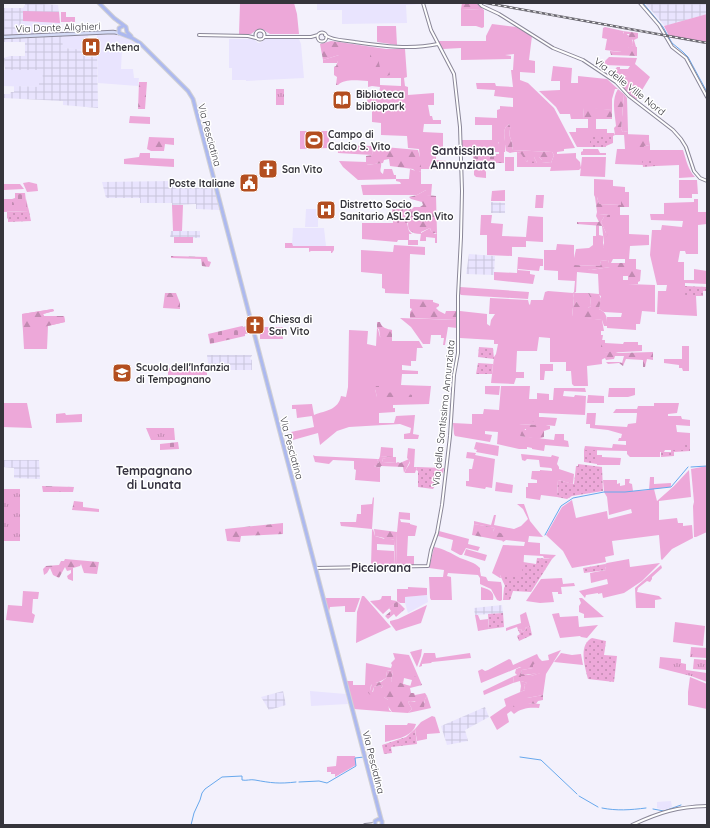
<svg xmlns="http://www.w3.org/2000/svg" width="710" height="828" viewBox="0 0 710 828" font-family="Quicksand,sans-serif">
	<defs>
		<pattern id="industrial-grid" width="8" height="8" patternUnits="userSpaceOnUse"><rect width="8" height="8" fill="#e9e4fe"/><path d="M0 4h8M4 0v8" fill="none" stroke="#c8c4db"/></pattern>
		<pattern id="forest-firs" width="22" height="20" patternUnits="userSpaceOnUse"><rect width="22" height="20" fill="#eda8d9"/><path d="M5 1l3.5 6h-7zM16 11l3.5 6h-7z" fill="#c18ab1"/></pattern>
		<pattern id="cemetery-stones" width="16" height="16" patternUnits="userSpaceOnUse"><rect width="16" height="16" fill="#eda8d9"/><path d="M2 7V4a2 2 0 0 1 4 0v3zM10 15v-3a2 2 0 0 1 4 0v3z" fill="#c18ab1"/></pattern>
		<pattern id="park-tufts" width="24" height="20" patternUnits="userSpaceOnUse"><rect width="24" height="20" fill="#eda8d9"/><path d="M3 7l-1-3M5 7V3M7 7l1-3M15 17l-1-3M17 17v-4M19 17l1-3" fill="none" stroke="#c18ab1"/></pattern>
		<pattern id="garden-dots" width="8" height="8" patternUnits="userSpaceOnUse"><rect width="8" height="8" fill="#eda8d9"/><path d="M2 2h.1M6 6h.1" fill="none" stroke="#c18ab1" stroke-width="1.8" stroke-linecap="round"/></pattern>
	</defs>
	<rect width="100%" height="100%" fill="#f3f1fc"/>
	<path fill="#e9e4fe" d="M317 3H422V4L406 5 407 23 342 24V10H317Z
		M23 21 60 23 62 36 88 35 89 43H97V35L117 34 129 38 141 48H122L121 69H133L134 78H139L138 86 98 83 97 51 63 48 61 36 23 38Z
		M229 39H254L258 43H260L265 39H299L301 44 304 78 246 81V80H232V68H229Z
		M3 70H43V80L39 87 3 86Z
		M321 202 331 203 332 215H321Z
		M306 209H318V227H305Z
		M293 228H324L326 246H292Z
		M116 366 128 367V380H116Z
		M427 595 428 602 408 613 405 603V597Z
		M310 691 346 694 348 704 311 706Z
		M671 801 672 807 664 810 657 808V802Z"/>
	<path fill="url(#industrial-grid)" d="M26 3 58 5 59 12H23V38L62 36 63 48 97 51 98 108 63 105V101L3 98V94H10L11 92H14V86L39 87V80L43 79 42 70H5L4 58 10 56H25V42H3V8H23Z
		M645 3H707V14L665 26Z
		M173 181V188H214L220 210 196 209V204L172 205V203H140V198H106L102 182Z
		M491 202 505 203V213H491Z
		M171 231H200V238L170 237Z
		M469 254 495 256 494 275 466 274Z
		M207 355H252L250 359 252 360V370H209Z
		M3 460H39L40 479 14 478V468L3 467Z
		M502 605 503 613 475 615 474 608Z
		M283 691 286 705 269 710 261 697Z
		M485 707 489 717 465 730 468 741 447 745 441 726Z"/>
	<path fill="#eda8d9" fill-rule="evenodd" d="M240 3H294L297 14 299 34H270L262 29H258L251 34H239Z
		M481 7 484 10V27L482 28 476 26H461V9L481 10Z
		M23 11 59 12 60 23 23 21Z
		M61 12H66V17H75V22H61Z
		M707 14V42L669 36 664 26Z
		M492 24 516 27 532 36 529 60 535 61V73L520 72V80L528 83 554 108 575 148 564 149V151L557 152V154L576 153V158L580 162 581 168 579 170 550 171 551 167H517V152L521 153 527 162 528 160H532V163H537L534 157H539L542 160V162L551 163 554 155 552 152 512 150C513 144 512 142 510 137 508 132 512 128 509 124 503 128 504 134 505 141L498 142 499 144H506L505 152H462L461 140H492V125H475V117L497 118V110L500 109V106L513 107V98L494 96 495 90 477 89 476 83H495L496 86 513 87 511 70H513L514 54 505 55 511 56V59L461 60V48L443 49 437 41H486V36Z
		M377 26H396L397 45 377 42Z
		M605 27 623 31V33C629 35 633 37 633 45L622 52 605 50 607 39 602 38 603 28Z
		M339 42 386 49H405L407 77 404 78 405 86 408 87V95L434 93V105H428L430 116H432L433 120H441V124H424L423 132 443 133V149H436V160L447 161 448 169H421L419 149 408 148 407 136 381 135V123L372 122V110H379V109L364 108V102H367L368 94 379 95 380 87 372 86V77H339L338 61 337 63H323V60L339 55ZM380 78H401V86L380 85Z
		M609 57 637 58 635 64 650 77 636 100 627 93 622 87 631 86V85L635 87 626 76 620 84 610 76 617 67H620V69H628L630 66 604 65V62Z
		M553 66 572 68 571 83H578V76L607 79 618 89H615L612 99V110L584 108 583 119H571L570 114H560L556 107 539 91 560 90V81H551Z
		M624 94 627 98 628 131 623 132 621 129Z
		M130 116 150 117V124L129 123Z
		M588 119H596V129H607V133H614L615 135 613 136V137H590V147H577L569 132H576V128H588Z
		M300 131H329V148L300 149Z
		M624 134 649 135V140H634L644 146 650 145V150H683C686 159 688 170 695 177L679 178V165L656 166V159L643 165 615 164 617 149H625Z
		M337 145 373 146 372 155 338 153Z
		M583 149H598L600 153H606V155H581V152L583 151Z
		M140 153H150V158L174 159V167L124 164V159L139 157Z
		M505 157H514V171H505Z
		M582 157H606L605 177 580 176Z
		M339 161 366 162 367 165 381 163C382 168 378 171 383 174L384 169H392L394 175H396V179H409L410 169 419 172 421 171V184H432L431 196 426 195V190L417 195H363L361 185 401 184 400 182 396 181V179L358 180 343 167Z
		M474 166 483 167 486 172V178L476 177 474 175Z
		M594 179 613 180V186L625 187V192H629V198H621V205L599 204 597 197H595L594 195Z
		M679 180H697L698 194H692V198H679Z
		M29 182 37 184 38 191 27 192 23 183Z
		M4 184H20L24 189 4 190Z
		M505 190V201H491L492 191Z
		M536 195H544L543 208H535Z
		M3 199H12V205L26 204V199L29 211 3 212Z
		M694 199H698V212H707V224L698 225V254H686L685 251H680L678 262H684V280H694V269L707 271V284L685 283V295H703V296H696L697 316 657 314 658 291H666L667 285H657L650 255 652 230H661L662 225 682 227 683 221 651 220 650 214H664V203L694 202Z
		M172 205H183L182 231H173Z
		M599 207H620V215H629V234L649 235V245L630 246 629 259H636V263H625V259H613L611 263H609L608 260 600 261 601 265 599 266 574 265 591 270 610 267H623V280H628V284L655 285V312L642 311 640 324H636V330L607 328V317H621L622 313 604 312 599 309 601 296 599 295 598 274 577 272 576 292H574L575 281 558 280V271L544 270V250H556L557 244 574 245V258L576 249 589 248 593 245V236H596V225L599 226V235L603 236V248L606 233 601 222 604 217H610V215L599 214Z
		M481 215H492L491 223 503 224 502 236 526 237 528 216 543 217V242L526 241V247H512V256L487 255V235H480Z
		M362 223H407L409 231 412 234H409V240H418V245H408V240H398L397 242 362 239Z
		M430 228 431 231 435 234 437 233V243H435V238L426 237V241H420L421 233Z
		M174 237H193V243H174Z
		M285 243H292L293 246H334V250L332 253H331V251H311L309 252V248H285Z
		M394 245 425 247V255L410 254 409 294 385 293V289L382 288V274L361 272V250L393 252Z
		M518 257 543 259V266H540L539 271 518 269V270L530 271V274L535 275 533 284 494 280V272L517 273Z
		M460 287 529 292 528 299 461 295 459 293Z
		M548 291 573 293 574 298 572 316 602 320 604 331H601V335H603L602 341 601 342 602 364 587 366 588 386H574L572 384 571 371H566V362H550V338L539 337 537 351H517L516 372H524V378H516L514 384 491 383 494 357 496 354 498 344H494V340L460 338V311L487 314V324L490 326 491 320 495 314H489L490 298 528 300 529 304 530 305 531 300H543L545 292Z
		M576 293H588L590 297 591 306 588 308H580L576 301Z
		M53 309 54 311 43 314 44 316H64L65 322 48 326 47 349H24L22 314Z
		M400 318 457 320V328L448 327 445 345H443L444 338H441V335H431L430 344H423L411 327Z
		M260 327H283V339H260Z
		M377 328 378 329 380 337 392 342V341H419L423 348H417L416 361H411V366L402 365V370L418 371V374H402L401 385 431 386 429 404 393 405V408H395V412L379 413V423H394L396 416 415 415 413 434 419 435 418 439H404V434L410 433 411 428 400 424 349 427 337 431 320 445 318 433 293 440 291 432 314 427 312 416 297 418 296 409H292V405L312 404 314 415C327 410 338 410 341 396L346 397 348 387 349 330 368 331 367 344 376 346ZM375 389 379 393H389L412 397H377Z
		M624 342H638V345H642V351L604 353 605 343 623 344Z
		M682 346H689V371H683L682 368H679V365L664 363V359H682Z
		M540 364H553V371H545L544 380H540Z
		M168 368H207V375H168Z
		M485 386H500L499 395 485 394Z
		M501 386H530L529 399H537V393L549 394V400H553L554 388H585L586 392 564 391 563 396 574 397 575 395 586 396 585 415 539 413V417H531L536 423 535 425 519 424 526 428 520 436 554 440 555 434H564V440L568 441 569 447 545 445 544 451 532 449V448L527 447V449H519L497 444 498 432 485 431V434L492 435 490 442 455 436 454 434 453 423 472 424V414H483L484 409 499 410Z
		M609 388H635V395L628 397H608Z
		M588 395 604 396V403H587Z
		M3 403H27L32 428 3 427Z
		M654 403H679L677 413 668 414V416H681L682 419 690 420V426L676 425 677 432 690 433V443H684V450H665L664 452H660V457H630L627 454V451L584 450 585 446 612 448 613 444 626 445V441H618L619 438H621L622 434 608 430 590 428V424H586L587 413H596L595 425 627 427 628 424 636 423 637 413H613L616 409H637L638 406H654Z
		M65 413 66 415 82 414V422L56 423V414Z
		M542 417 557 418 555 426 546 425 541 422Z
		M476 442 499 446 498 456 476 452 477 450 474 449Z
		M381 447 393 448V457H396V463L383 462 382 459 390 457 380 456Z
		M408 448 415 449 414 467H417L415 473H405C405 468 410 466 410 461L407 458Z
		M467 452 476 453 475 455 495 459 492 488 486 487 485 489 466 486V481H469V469H472L474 459 466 458Z
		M521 454 551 457 552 455 559 457 557 464 559 467V469L574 474 573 484 558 480 557 497 541 495 540 500 526 498V487H528V483H537V480L531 479 532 471H540V470L552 471V469L551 468 540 467 539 460 527 459 525 461 522 460Z
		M313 455 315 456 377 459 379 463 374 466 380 468V482L355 480 356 470 354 469V461L333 460 329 464 315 462Z
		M597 455H602V457L621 458 620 465H597Z
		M707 466V532L696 537H694L693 506 694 502 691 469Z
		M689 470 691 497 659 501V520L677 518 678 523H683V526L692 525 693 538 672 549 662 560 661 559 659 535 612 541 614 555 605 557 606 562 572 568 563 551 546 535 562 507 572 500 576 518 607 511 608 519 632 513 631 509 609 515 607 497 604 492 603 480H617V484L620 483V486L625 485V479H630L629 483 632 484 633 491 649 490 650 477H654V484L671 483V486L670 487 654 489 657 501 674 486Z
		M496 482 513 485 512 493 495 491Z
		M373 497 374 498 372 529 341 526 340 522H356L357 514H361V505L372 504Z
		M517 504H524L530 521 543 537 529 536 528 542 540 543V554L556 555 552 559 544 558 543 556 524 555 523 575H500L501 578H500L492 573 503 545 524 546 525 542 506 540 503 542 502 540 504 541 493 531 495 528 474 524V521L491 525 494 515H496L494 525 514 529 521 526 528 519 523 509Z
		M399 512 410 513V520L400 519 401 522 410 523V524L417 526 415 536H408L407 556H414V565H396L397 532Z
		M373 529 375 536 388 540 392 539 394 540V545L377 544V550L394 551 395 565 371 566 372 530Z
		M439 531 469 539 468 544 480 547 478 551 466 548 462 555H460L451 550 453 540 438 536Z
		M434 547C444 549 451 553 460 558 468 561 474 562 480 568V571L481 576 486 577 488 581 501 582 502 587V600L500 601 497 600 491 589 480 584V578L478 575 448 573 447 576 451 577 452 600H431L430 598 429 577H443L444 570 429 568Z
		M466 549 487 555 485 561 464 555Z
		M629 559 630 567 660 563 642 581 624 593 603 598 602 593 598 594V593L586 595 585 598 579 591 608 584 607 579 591 583 590 573 606 570 605 564 607 563Z
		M661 565 662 568 652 577V579L650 582 647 581 638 588 637 592 659 596 662 599 655 600V608H636L635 588Z
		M562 578 563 584 574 583 575 586 561 587 562 594H558V592H552L554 602 540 603 526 601 541 579Z
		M408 587 427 588V595L405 597V603H400L397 601 383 614 370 601 379 600 381 599 382 596H391V600L397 601V589H408Z
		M481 587C488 589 495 591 493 600H481Z
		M23 591 39 592 38 599H33L32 613 35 615 33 623 6 620 8 605 22 606Z
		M362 596H364L391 627 356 643 357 612Z
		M325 598H360L355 612H345V606L330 607 329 612Z
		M579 598H582L604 617 584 618V614L579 612V606L581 603Z
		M427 605 421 623 396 631 390 623V621L398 619Z
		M526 612 530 626 525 628 526 630 522 632 521 629 518 630 517 627 506 631V628L521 623 520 615Z
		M559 613 560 617 578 616 579 627 598 625 587 638 581 637 580 636 560 638 552 614Z
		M475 615H478L480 620 488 619 489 629 478 631Z
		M675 622 705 626 703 646 673 642Z
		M422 649 421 656 417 667 410 652Z
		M561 650 546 674 543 695 527 698 528 703 540 704 539 708C530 707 521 708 514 714L511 711 507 714 509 722 497 730 490 717 506 706 504 699 525 690 524 685 527 683 521 681V676H531L540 673 523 675 521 674 522 670 533 668 520 667 481 683 478 671 482 669 485 671 488 670 509 659 511 660 513 665 537 654 539 658 542 661 549 660 548 655Z
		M393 653 409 655 416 671V683L410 687 412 680 404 678 403 684 392 682 391 680 393 672 391 670 387 671 386 678C381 682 376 682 371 685L370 691 373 692 374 687 380 685 383 686 381 688 384 697 388 700 389 710 392 712 354 709 346 681H353V685H365L366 663 391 668 392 665 391 663 395 659Z
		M424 653H435L436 658 470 653 471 658 432 662 431 663 422 664V666L419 667Z
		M561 653 572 655 581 654 583 665 554 662Z
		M514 676 513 683 484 695 483 691Z
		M690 677 707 684V709L688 705V692Z
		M427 696 431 708 408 713 412 709 408 702 410 701 425 703V699Z
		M432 716 435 717 440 733 427 734V739L417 741 415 729 421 722Z
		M408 723 416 724C413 737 396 739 385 742V725H407Z
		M337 756H355L356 765 335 777V774H331V772H327V767L336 766Z"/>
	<path fill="url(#forest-firs)" d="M462 3H476L481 7V10L461 9Z
		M623 31 638 33V38L634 40 636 47H637V56L611 55 610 51 621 52 622 48H628L630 46 633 45V40L629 38V34H627V37H625Z
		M331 41 339 42V55L323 60 320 44Z
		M374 51 378 52 379 54V63L381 72 389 71 390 75 382 77 374 72 373 62 370 58V55Z
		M338 61 339 62 340 77H372V86L368 87V81C358 81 346 78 338 85H336L337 77 334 75V67L336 66Z
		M626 76 639 86 637 89 631 85 632 92 628 91 627 87H622L620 84Z
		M139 82H147L145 109H138Z
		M618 89 624 94 622 116 624 118 622 120 621 129 623 132 628 131V135H615L614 128 616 126C615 114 611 100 618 89Z
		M586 107 612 110V119H583L584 108Z
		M509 124C512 128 508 132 510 137 512 142 513 144 512 150L552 152 554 155 551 163 542 162V160L539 157H534L537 163H531L532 162V160H528L527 162C520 155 523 150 510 153L506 151V145L499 144 498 141H505C504 134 503 128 509 124Z
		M149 137 174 138V145L165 144 164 151H151L147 149Z
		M634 140H649L650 145 644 146 643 150 634 151Z
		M373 146 418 150 421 161V171L417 173 413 169 390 166 389 159 384 160 383 163 366 165V156L372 155Z
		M426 190 428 192 427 195 436 196 437 233H432L430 228 421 232V234C403 233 409 224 409 212L414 207H420L423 205 422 202 411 199 409 197 417 195Z
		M595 197H597L599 204 621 205V198H629V207H599V214L610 215V217H604L601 222 606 233 608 234 606 237 607 248 603 247 604 243 602 226 577 224V222H599L596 216 597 212Z
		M171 256 207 257 208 261 211 262 210 265 209 267 202 266 201 259 171 258Z
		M608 260 609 263H636V269L641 270 640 281 638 282V284H628V276H623L622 267H620L617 269 610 267 591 270 574 268 573 267 574 265 599 266 601 265 600 261Z
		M574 292 576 293V301L580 307 588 308 591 306 590 297 588 293 599 294 601 299 599 309C607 313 607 317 607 326H604L602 320 572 317 574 298 573 293Z
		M165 293H176L180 303V309L163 308Z
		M410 299 433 300V302L439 304V306L436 308 439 311 445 314 446 311H457V320L410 318V312L412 309 410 308Z
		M53 309 54 311 43 314 44 316H64L65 322 39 328H23L22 314Z
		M377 322H380C382 328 387 329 392 330V342H381L379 329 377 328Z
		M602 340H605V353L613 351 618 353 653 352V360L647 359 645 367H643V360L626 359 623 366 619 363 608 364 606 362H619L622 363 624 356H615L614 359 606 360 605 358 601 360V341Z
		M372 386H379V393L402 392 412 395V397H377L375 389H373Z
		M531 417H542V422H546V425L550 426V429L544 431V437L539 439 520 436 522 430H526V429L518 428V424L535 425V422L531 421Z
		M380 456 393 457 382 459 383 462 396 463 398 462 400 463 409 459 410 461 404 473 403 467 381 466 380 468 374 466 376 463H379L377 459H379Z
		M42 486 74 487 73 492H43Z
		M74 501 83 502V507L99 509V512L72 510Z
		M283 523V534L241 536 240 542 227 541 225 529Z
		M474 524 496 528 494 529 493 531 508 535 504 541 472 535Z
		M374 529 397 532 396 565H395L394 540 392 539 386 543 384 538 375 536Z
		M65 559 99 562 97 574 84 573 81 564 80 566 73 568V581L68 579 67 576 71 573V570L67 571 65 567 59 578 53 575 50 568 47 573 44 575 43 569 46 566 59 565 61 561H64Z
		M533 660 535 663 533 665V668L522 670 521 674 528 675 540 672 541 673 531 676H521V681L528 683 524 685 525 690 520 692 521 686 520 681 513 683 514 676 517 675 515 673 516 669 524 666 527 667 529 662Z
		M392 670 393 672 391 680 392 682C396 681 406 685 411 686L416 681 414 680 416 671 422 685 410 688 411 693H414L415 695 425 693 427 696 425 699 424 707 420 708 417 705 415 701H410L408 702 412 709 408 713 392 712 388 706V700L384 697 382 698 380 696V689L383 686 380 685 374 687 371 695 369 694 368 692 370 691 372 683 381 682 386 678 387 671Z
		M543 695V700L538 701 536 704 528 703 515 709 513 706 527 698Z"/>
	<path fill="url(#cemetery-stones)" d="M499 152H504V163H496V162L473 161V156H496V154H499Z
		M15 193H25L27 209 17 208 15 205H12V199L15 198Z
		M242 326 243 327 249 326 251 333 245 334V336L210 344 208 334Z
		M178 442 179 449 160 450V444Z
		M397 601 405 609 396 617 394 614 388 619 385 616 391 611 389 608Z"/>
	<path fill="url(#park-tufts)" d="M276 89H284V105H276Z
		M146 428H174L175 440H151Z
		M3 489H20V541H3Z
		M691 647 707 648V658L690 657Z
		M660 657 681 659V663L686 664V670L707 673V682L691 676 659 668Z
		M694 659 707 660V670L693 669Z"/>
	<path fill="url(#garden-dots)" d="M590 137H613V143L606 146V147H590Z
		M642 159H656V166L643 167Z
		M392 209H412L409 212 408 223H393Z
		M29 211 31 221 8 222V219L7 218V212Z
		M685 286 707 287V291H703V295H685Z
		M479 347 493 348 494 359 478 357Z
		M478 363 493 364 492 374H476Z
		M684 443H690V451L674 452V456L661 457V452H671V450H684Z
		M584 450H597V464L584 462Z
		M578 464 602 467 603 491 572 496 567 499 557 497 558 480 574 484 576 466H578Z
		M417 467 444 468 443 473 436 474 435 486 433 489 418 487V471L416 470Z
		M537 558 552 559 531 592 513 591 510 600H503L504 588 505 586 500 575H522L523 562 536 564Z
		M605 564 606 570 584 573 583 568Z
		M503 613 504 627 489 629 488 614Z
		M530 626 532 635 519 641 517 636 520 634 518 630 521 629 522 632 526 630 525 628Z
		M592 638 606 641 604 655 617 656 614 682 588 679C585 667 578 645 592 638Z
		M415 729 417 744 391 747 392 753 384 754 382 745 406 737Z"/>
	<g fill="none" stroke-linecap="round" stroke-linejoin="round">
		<path stroke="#67a8ed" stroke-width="1" d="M643 3 663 27 672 43 683 52 688 57 707 92
			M691 467 707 466
			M545 535 561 506 573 498 604 492H625L671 487 688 467
			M520 757 541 760 577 794
			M299 782 319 781 327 783 356 766 355 758 364 757
			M579 796 598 807
			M602 808C617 811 630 810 646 808
			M653 809 664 811 681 805
			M191 825 194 813 200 800 202 793 205 789 222 777 242 776V780C246 781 251 779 255 780 271 783 279 784 296 782"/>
		<g stroke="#8a8798" stroke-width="4">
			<path id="tertiary" d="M479 3 482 6 499 14 553 48 583 60 616 82 629 96 673 130 681 139 686 147 694 171 700 178 707 181
				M640 3 659 25 672 47 686 58 707 97
				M255.5 35a4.5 4.5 0 1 1 9 0a4.5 4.5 0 1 1-9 0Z
				M317.5 37a4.5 4.5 0 1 1 9 0a4.5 4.5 0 1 1-9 0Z
				M199 35 248 36 256 38
				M325 35C333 41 345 40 355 42 383 46 410 50 438 44
				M264 37H311L318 35
				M316 568 428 566 431 550 437 533 442 505 450 436 454 375 458 353V296L461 237 462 191 460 127 454 74 431 30 423 3
				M365 825 375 824
				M632 825C660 812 677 807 707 806"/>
		</g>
		<g stroke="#8a8798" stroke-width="4.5">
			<path id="secondary" d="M3 37 113 32 119 33"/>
		</g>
		<g stroke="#d3d2d4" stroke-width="5">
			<path id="primary" d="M99 3 114 18 126 27 127 32 131 36
				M123 26 119 28V33L132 38 140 43 188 91 193 99 381 819
				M375 825V821L379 819 382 821V825"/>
		</g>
		<use href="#tertiary" stroke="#fff" stroke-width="2"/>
		<use href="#secondary" stroke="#d6dcf7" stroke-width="2.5"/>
		<use href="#primary" stroke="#adb9ef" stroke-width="3"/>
		<g stroke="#6a6870" stroke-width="2.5">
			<path id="rail" d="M486 3 707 43"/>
		</g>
		<use href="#rail" stroke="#fff" stroke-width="1" stroke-dasharray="3" stroke-linecap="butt"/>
	</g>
	<defs>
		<g id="hospital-square" transform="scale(1)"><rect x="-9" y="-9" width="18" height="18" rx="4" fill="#b34e1f" stroke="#fff"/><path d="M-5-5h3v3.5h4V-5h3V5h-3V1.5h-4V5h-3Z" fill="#fff"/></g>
		<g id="library-square" transform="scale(1)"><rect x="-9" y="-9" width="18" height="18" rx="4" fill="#b34e1f" stroke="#fff"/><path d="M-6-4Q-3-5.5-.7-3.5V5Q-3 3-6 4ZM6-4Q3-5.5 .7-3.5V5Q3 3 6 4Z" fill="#fff"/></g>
		<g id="stadium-square" transform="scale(1)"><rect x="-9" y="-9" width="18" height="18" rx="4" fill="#b34e1f" stroke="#fff"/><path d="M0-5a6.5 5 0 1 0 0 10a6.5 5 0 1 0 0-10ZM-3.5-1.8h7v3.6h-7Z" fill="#fff"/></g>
		<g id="church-square" transform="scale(1)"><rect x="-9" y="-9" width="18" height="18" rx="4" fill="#b34e1f" stroke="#fff"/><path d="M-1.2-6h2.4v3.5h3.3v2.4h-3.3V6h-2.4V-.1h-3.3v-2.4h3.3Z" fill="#fff"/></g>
		<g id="civic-square" transform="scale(1)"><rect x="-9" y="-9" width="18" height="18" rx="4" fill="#b34e1f" stroke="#fff"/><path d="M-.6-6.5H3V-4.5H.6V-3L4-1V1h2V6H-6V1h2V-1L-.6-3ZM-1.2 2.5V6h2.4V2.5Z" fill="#fff"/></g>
		<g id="school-square" transform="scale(1)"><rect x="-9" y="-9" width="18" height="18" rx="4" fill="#b34e1f" stroke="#fff"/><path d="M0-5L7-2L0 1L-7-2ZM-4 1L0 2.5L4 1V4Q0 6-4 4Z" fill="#fff"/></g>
	</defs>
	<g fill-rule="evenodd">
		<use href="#hospital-square" x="91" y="47"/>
		<use href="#library-square" x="342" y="100"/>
		<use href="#stadium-square" x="314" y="140"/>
		<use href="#church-square" x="268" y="169"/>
		<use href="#civic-square" x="249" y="183"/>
		<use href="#hospital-square" x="326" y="210"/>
		<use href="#church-square" x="255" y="325"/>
		<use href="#school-square" x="122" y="373"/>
	</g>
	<g text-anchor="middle" stroke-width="3" stroke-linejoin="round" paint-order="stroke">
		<g font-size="10" fill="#35343b" stroke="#fff">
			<text transform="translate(58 27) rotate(-2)" y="4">Via Dante Alighieri</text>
			<text transform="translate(630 86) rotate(38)" y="4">Via delle Ville Nord</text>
			<text transform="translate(210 135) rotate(75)" y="4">Via Pesciatina</text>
			<text transform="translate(443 413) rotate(-84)" y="4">Via della Santissima Annunziata</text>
			<text transform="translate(292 448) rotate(75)" y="4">Via Pesciatina</text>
			<text transform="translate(374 762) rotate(76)" y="4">Via Pesciatina</text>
		</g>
		<g font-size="10" font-weight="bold" fill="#35343b" stroke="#fff" text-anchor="start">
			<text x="105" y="51">Athena</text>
			<text x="356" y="98">Biblioteca<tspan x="356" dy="12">bibliopark</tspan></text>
			<text x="328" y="138">Campo di<tspan x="328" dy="12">Calcio S. Vito</tspan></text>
			<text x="282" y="173">San Vito</text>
			<text x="235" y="187" text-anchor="end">Poste Italiane</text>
			<text x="340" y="208">Distretto Socio<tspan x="340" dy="12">Sanitario ASL2 San Vito</tspan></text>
			<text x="269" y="323">Chiesa di<tspan x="269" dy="12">San Vito</tspan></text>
			<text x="136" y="371">Scuola dell'Infanzia<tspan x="136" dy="12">di Tempagnano</tspan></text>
		</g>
		<g font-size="12" font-weight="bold" fill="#33303e" stroke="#fff">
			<text x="463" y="155">Santissima<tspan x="463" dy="14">Annunziata</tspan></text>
			<text x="154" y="475">Tempagnano<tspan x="154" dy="14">di Lunata</tspan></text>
			<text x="381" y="572">Picciorana</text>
		</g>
	</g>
	<rect width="710" height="828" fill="none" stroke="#35343b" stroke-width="8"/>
</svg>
